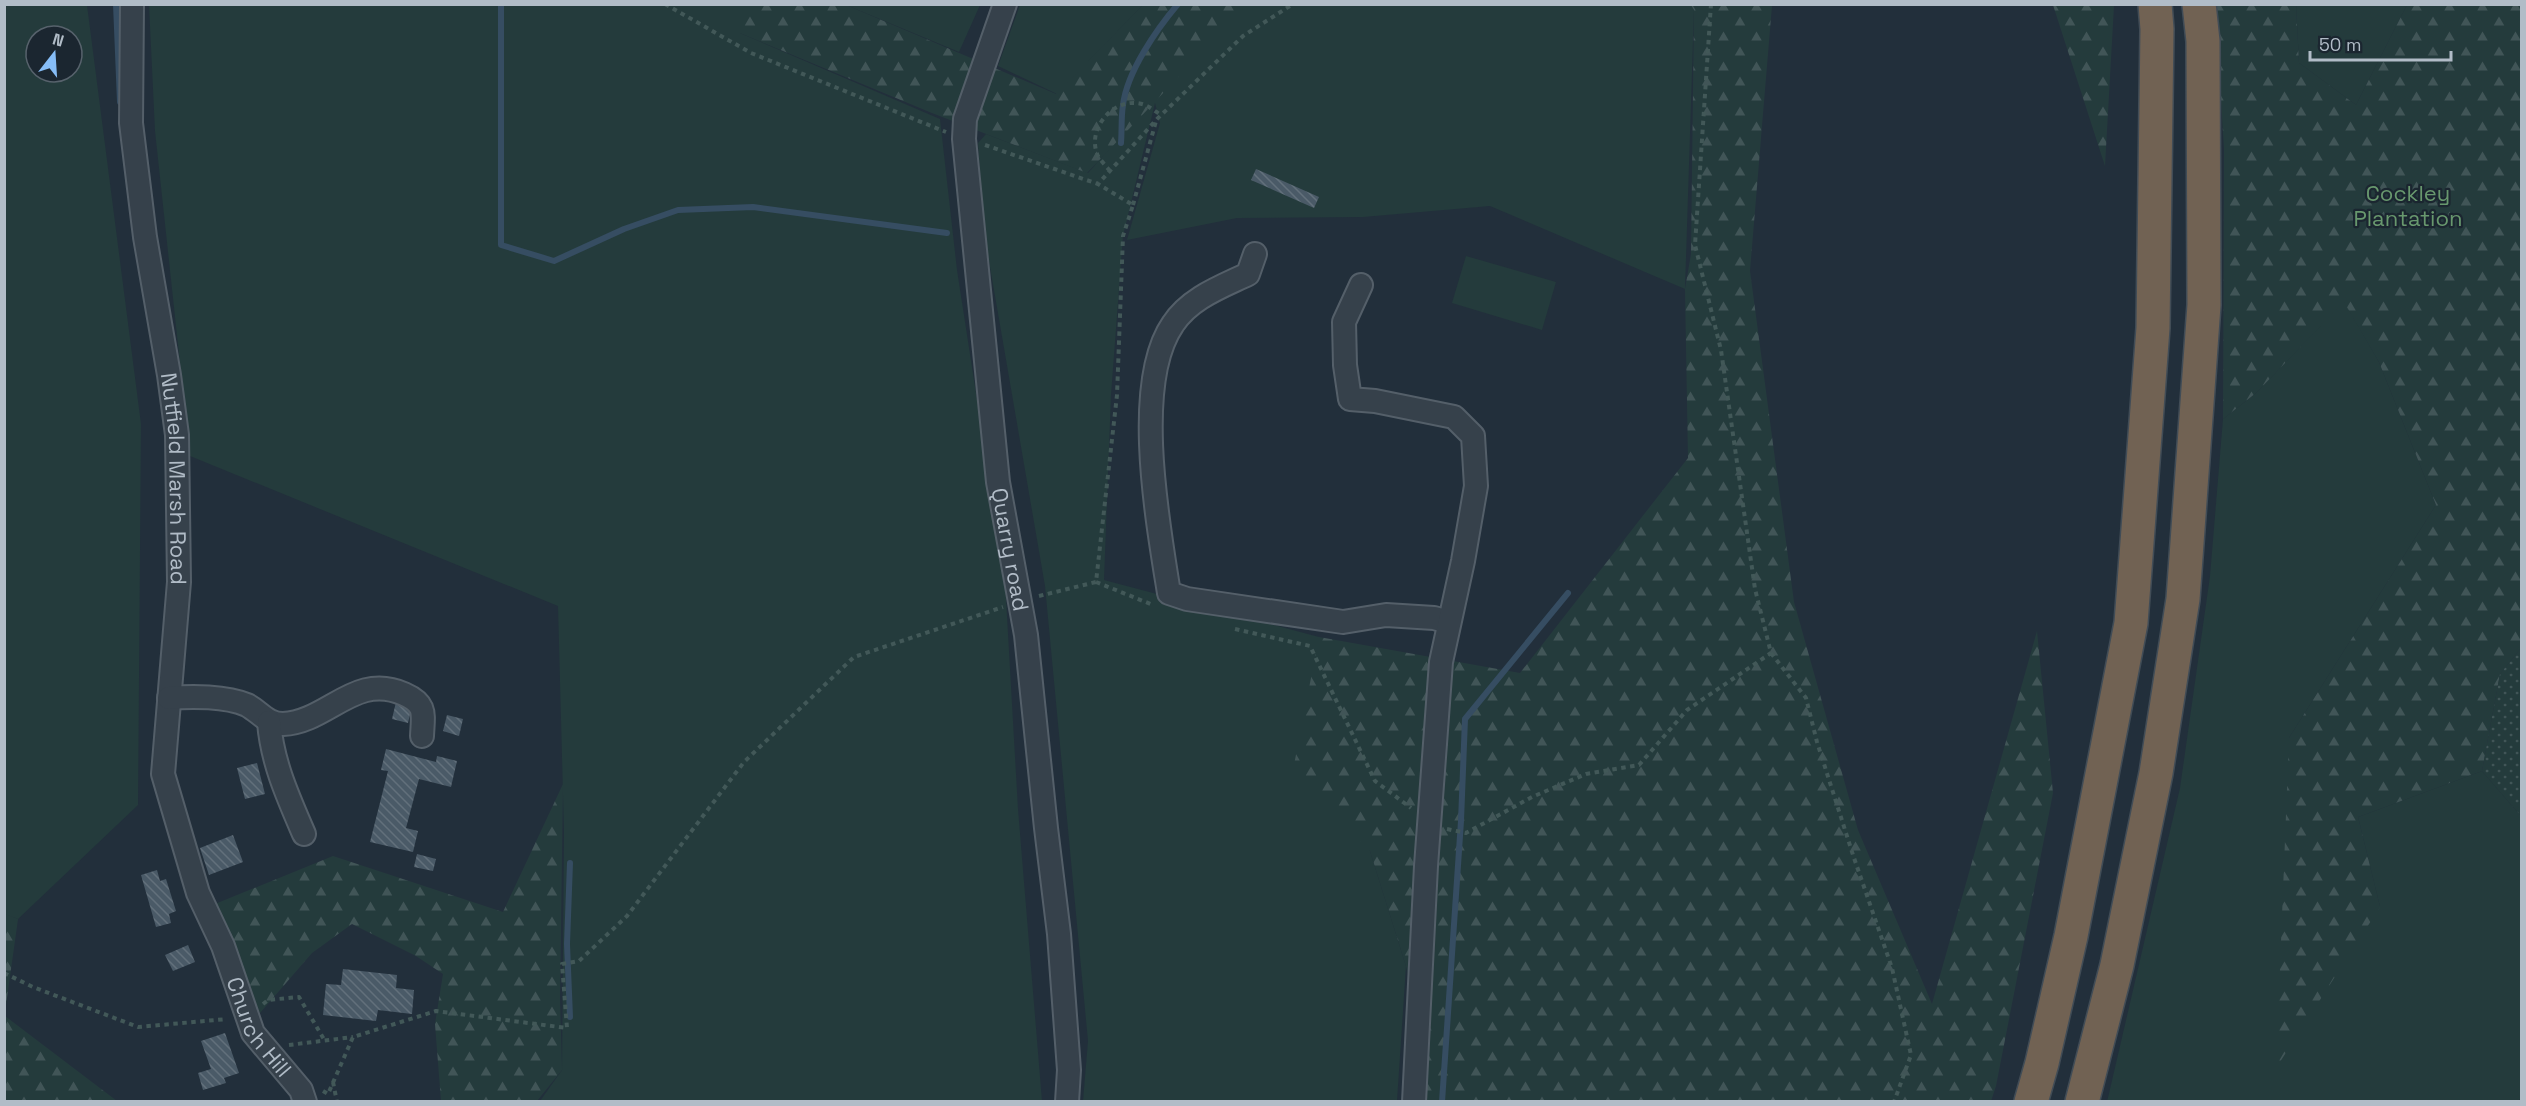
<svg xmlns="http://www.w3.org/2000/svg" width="2526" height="1106" viewBox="0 0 2526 1106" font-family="'Space Grotesk',sans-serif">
	<defs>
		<pattern id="forest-firs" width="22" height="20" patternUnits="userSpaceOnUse" patternTransform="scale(1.5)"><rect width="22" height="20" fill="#243b3c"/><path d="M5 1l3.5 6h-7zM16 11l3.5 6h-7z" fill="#415557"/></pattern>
		<pattern id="park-dots" width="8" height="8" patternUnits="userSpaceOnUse" patternTransform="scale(1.5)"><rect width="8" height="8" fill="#243b3c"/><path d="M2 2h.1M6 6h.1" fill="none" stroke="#415557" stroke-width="1.8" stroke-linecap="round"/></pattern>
		<pattern id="building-back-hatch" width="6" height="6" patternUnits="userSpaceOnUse" patternTransform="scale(1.5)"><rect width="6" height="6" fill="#4a5a67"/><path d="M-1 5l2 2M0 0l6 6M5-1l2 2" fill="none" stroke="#62707b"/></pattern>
	</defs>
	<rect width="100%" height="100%" fill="#222f3b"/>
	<path fill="#243b3c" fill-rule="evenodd" d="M1691 4 1694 10 1685 289 1490 206 1363 217 1237 218 1127 240 1160 123 1155 103 1123 236 1111 395 1104 580 1319 637 1370 851 1406 966 1397 1101H1083L1088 1041 1045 586 984 232 978 143 986 134 1088 173 1235 5Z
		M4 5H87L141 424 138 805 18 919 4 914ZM36 36H72V72H36Z
		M149 5H744L740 33 940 119 957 270 1005 581 1018 809 1042 1101H540L562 1070 564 832 558 606 190 456 155 131Z
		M846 5H980L959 52Z
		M1020 5H1143L1057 94 998 66Z
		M2296 5H2407L2356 105 2299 63Z
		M1466 256 1556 282 1542 330 1452 303Z
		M2344 301 2379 362 2436 505 2289 738 2380 907 2358 817 2482 771 2521 816V1098L2517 1102H2107L2180 788 2210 576 2223 419 2256 393Z"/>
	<path fill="url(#forest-firs)" d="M743 5H846L1056 94 1143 5H1247L1087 173 932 113 740 33 737 25Z
		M1691 5H1772L1750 271 1794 602 1858 830 1932 1004 2037 631 2053 793 1996 1086 1991 1101H1419L1420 1026 1406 966 1370 851 1293 770 1319 637 1520 673 1688 458 1685 289 1691 254 1694 10Z
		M2053 5H2114L2105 166Z
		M2215 5H2296L2299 63 2356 105 2407 5H2521V648L2500 674 2482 771 2358 817 2380 907 2276 1068 2289 738 2436 505 2379 362 2344 302 2256 393 2223 419 2224 149Z
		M563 784 560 998 562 1070 537 1101H441L435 1024 443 974 416 956 352 924 312 953 260 1013 215 904 333 856 503 912Z
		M5 914 18 919 5 1012Z
		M4 1016H5L117 1101H5Z"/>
	<path fill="url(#park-dots)" d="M2521 648V816L2482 771 2500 674Z"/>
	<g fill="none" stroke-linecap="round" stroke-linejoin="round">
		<path stroke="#364d62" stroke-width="6" d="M116 4 120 102
			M501 4V245L554 261 624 229 678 210 753 207 947 233
			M1121 143C1122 130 1121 117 1123 105 1127 72 1156 30 1178 4
			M570 1017 567 944 570 863
			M1442 1102 1461 821 1465 719 1568 593"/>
	</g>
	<path fill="url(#building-back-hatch)" d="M1256 169 1319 197 1314 208 1251 180Z
		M396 702 412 706 408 723 392 719Z
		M447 715 463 719 459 736 443 731Z
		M386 749 436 762 437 756 457 761 451 787 419 779 406 828 418 831 413 852 370 842 388 771 381 770Z
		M257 763 265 794 245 799 237 768Z
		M233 835 243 862 209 875 200 848Z
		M417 854 436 859 433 871 414 867Z
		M157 870 160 881 166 879 176 911 169 914 171 923 156 927 141 875Z
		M188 945 195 962 173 971 165 955Z
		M343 969 397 975 396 988 414 990 412 1014 378 1010 376 1021 323 1015 326 984 341 985Z
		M225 1033 239 1073 224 1078 226 1083 203 1090 198 1073 211 1069 201 1041Z"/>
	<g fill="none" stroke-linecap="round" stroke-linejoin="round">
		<g stroke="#545f69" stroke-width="26">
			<g id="minor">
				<path id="s1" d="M132 4 131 123 145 237 169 375 177 435 179 582 163 774 198 893 223 946 253 1033 301 1090 305 1102"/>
				<path id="s2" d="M1005 4 965 119 964 139 998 482 1026 635 1046 828 1059 934 1069 1070 1067 1102"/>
				<path d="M1255 254 1248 274C1221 287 1190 298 1173 324 1132 383 1158 524 1169 593L1187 599 1343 622 1386 615 1434 618 1449 622"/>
				<path d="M1361 285 1344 322 1345 365 1350 399 1375 401 1454 417 1473 436 1476 486 1463 561 1441 662 1426 866 1414 1102"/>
				<path d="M169 698C192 696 226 696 247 705 260 712 267 724 283 724 328 722 355 672 404 694 427 704 423 714 422 736"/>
				<path d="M269 722C272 762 288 797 304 834"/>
			</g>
		</g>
		<g stroke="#414c56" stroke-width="36">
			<path id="highway" d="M2031 1102 2042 1063 2071 936 2131 623 2153 328 2157 29 2155 4
				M2082 1102 2117 965 2156 773 2183 599 2204 305 2203 41 2199 4"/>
		</g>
		<path stroke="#425858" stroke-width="4" stroke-dasharray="4.5 4.5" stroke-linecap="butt" d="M665 4 751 53 946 132
			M1711 4 1695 245 1721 350 1755 589 1771 653 1806 698 1817 742 1853 855 1892 968 1911 1055 1894 1102
			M985 145 1098 184 1157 119 1243 36 1293 4
			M1110 171C1106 166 1101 161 1098 156 1085 128 1116 94 1145 105 1150 107 1156 112 1161 115
			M1133 205 1156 121
			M1096 582 1153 605
			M1039 596 1096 582 1117 395 1123 236 1133 205 1098 184
			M1235 629 1310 646 1375 781 1411 808
			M1447 829 1466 833 1532 797 1586 774 1639 765 1687 710 1771 653
			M4 973 33 987 138 1027 227 1019
			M263 1004 268 1000 299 997 325 1041
			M289 1045 353 1037
			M333 1082 337 1102
			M323 1091 328 1094 353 1037 436 1011 567 1028 562 964 579 961 627 916 744 762 854 657 1003 607"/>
		<use href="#minor" stroke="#36414b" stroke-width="22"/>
		<use href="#highway" stroke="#716253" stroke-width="33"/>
	</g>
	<g text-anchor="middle" stroke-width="4.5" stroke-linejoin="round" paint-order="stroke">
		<g font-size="22" fill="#68986e" stroke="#1b2630">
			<text x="2408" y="201">Cockley<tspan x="2408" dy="25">Plantation</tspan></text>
		</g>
		<g font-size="22" fill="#b1bcc7" stroke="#1b2630">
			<text dy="8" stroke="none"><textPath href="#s1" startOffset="478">Nutfield Marsh Road</textPath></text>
			<text dy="8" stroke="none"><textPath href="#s2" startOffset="555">Quarry road</textPath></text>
			<text dy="8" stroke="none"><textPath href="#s1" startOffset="1046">Church Hill</textPath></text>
		</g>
	</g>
	<rect width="2526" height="1106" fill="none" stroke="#b1bcc7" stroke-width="12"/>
	<g transform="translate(54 54) rotate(17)"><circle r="28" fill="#1b2630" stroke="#57626c" stroke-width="1.5"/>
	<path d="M0-4.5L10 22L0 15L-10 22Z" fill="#86bdf7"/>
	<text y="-9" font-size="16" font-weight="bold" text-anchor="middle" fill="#b1bcc7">N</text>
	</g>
	<path d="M2310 51v9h141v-9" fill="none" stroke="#b1bcc7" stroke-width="3"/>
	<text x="2319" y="51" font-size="18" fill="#b1bcc7" stroke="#1b2630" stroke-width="4.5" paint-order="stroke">50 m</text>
</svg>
